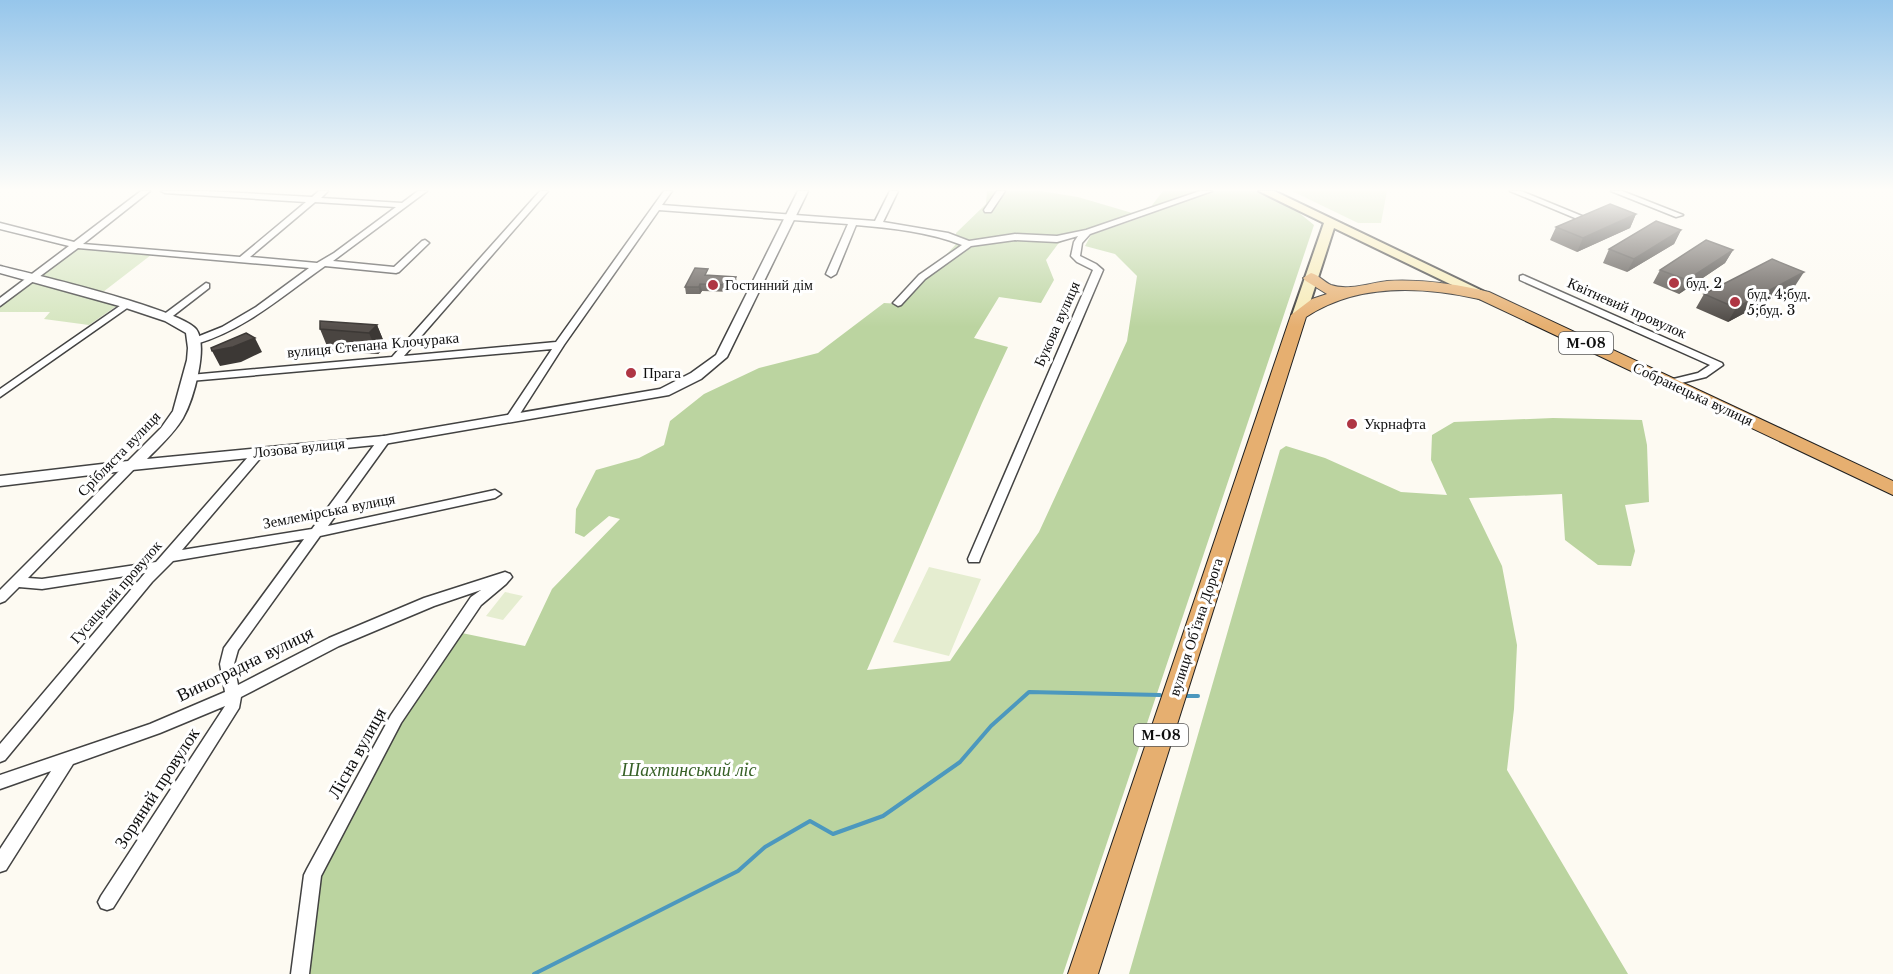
<svg xmlns="http://www.w3.org/2000/svg" width="1893" height="974" viewBox="0 0 1893 974" font-family="'Libre Baskerville',serif">
	<rect width="100%" height="100%" fill="#fdfaf2"/>
	<path fill="#d5e5bf" d="M1292 191H1387L1381 223H1358Z
		M74 248 151 255 103 292 40 276Z
		M31 282 118 305 89 325 44 319 50 312H0V306Z"/>
	<path fill="#bbd4a0" d="M987 191H1041L1078 197 1139 215 1086 230 1058 244 1046 260 1054 280 1041 303 999 297 974 338 1008 347 982 403 867 670 950 661 1039 532 1127 341 1137 276 1115 254 1085 246 1091 235 1143 217 1163 191H1259L1292 207 1314 225 1063 974H303L306 905 335 828 457 632 525 646 552 589 620 519 609 516 584 537 575 533 576 509 596 470 639 458 664 445 670 421 704 394 759 368 818 353 884 303 902 304 957 243 956 233 986 204Z
		M1553 418 1642 420 1647 445 1649 502 1625 505 1635 551 1631 566 1598 565 1565 540 1562 494 1469 498 1502 566 1517 645 1514 709 1507 770 1628 974H1129L1280 450 1286 446 1325 458 1401 492 1447 495 1431 460 1432 435 1454 422Z"/>
	<path fill="#e5edd0" d="M929 567 981 579 949 656 893 642Z
		M505 592 523 596 503 620 486 616Z"/>
	<g fill="none" stroke-linecap="round" stroke-linejoin="round">
		<path stroke="#4c98be" stroke-width="4" d="M1187 696H1198
			M534 974 738 871 765 847 810 821 833 834 883 816 960 762 991 726 1029 692 1160 695"/>
		<g stroke="#424242" stroke-width="3">
			<path id="minor" d="M141 191H150L83 244 240 257 306 202 165 193 161 191H205L312 197 319 191H328L321 198 402 203 418 191H427L333 261 394 267 422 241 425 240 429 243 399 272 396 273 325 266C285 294 245 330 196 344L192 343V339L222 327 256 307 309 268 78 248 0 306V298L69 246 0 229V223L74 242ZM315 202 396 207 334 253 317 263 250 257Z
				M540 191H548L404 356 556 342 664 191H672L662 205 875 221 890 191H898L883 222 948 233 969 241 1015 234 1057 236 1086 230 1200 191H1212L1090 234 1082 243 1080 256 1096 264 1103 270 980 559 979 562H969L968 559 1093 270 1077 262 1071 256 1074 242 1078 236 1057 242 1015 240 971 246 925 279 901 305 898 306 893 303 919 275 962 245C929 232 891 228 856 225L836 274 831 277 826 274 848 224 659 210 564 345 516 420 512 421 506 418 552 349 190 381 185 378 190 375 392 357Z
				M997 191H1005L991 212H985L984 210Z
				M1510 191H1521L1594 221 1587 223Z
				M1611 191H1622L1683 215 1676 217Z
				M1523 275 1722 363 1723 365 1706 377 1669 386 1665 385 1664 383 1665 381 1698 373 1710 365 1520 280V276Z
				M206 283 209 284V288L169 319H163V315Z
				M127 301 130 302V306L0 397V389Z
				M384 436 390 440 328 526 495 490 501 494 495 498 320 536 238 650 234 664 238 685 329 638 424 598 505 572 510 574 512 577 506 584 481 605 401 723 321 876 309 974H291L304 875 307 869 391 715 471 597 481 590 434 606 339 646 241 697 239 708 113 908 107 910 101 908 98 902 101 896 225 706 160 733 73 764 6 870 0 872V849L51 771 0 789V775L150 724 225 692 220 664 224 648 304 539 173 561 152 582 5 760 0 762V744L145 573 42 589 19 587 5 601 0 603V590L128 462H136L138 465 28 578 42 579 156 562 255 449 259 448 265 452 263 455 182 550 312 529 380 437Z"/>
		</g>
		<g stroke="#424242" stroke-width="3">
			<path id="tertiary" d="M798 191H808L727 357 701 379 669 395 384 444 132 470 0 486V476L128 461 161 428 173 411 187 360 188 348 186 333 165 321 123 307 0 273V266C33 274 180 309 196 329 209 346 193 401 183 418 174 433 160 446 147 459L384 436 660 389 691 373 716 355Z"/>
		</g>
		<g stroke="#313131" stroke-width="4">
			<path id="secondary" d="M1259 191H1274L1491 295 1484 299 1479 298 1334 228 1306 315 1299 319 1294 318 1292 315 1324 223Z"/>
		</g>
		<g stroke="#202020" stroke-width="2">
			<path id="trunk" d="M1311 273C1319 275 1324 282 1331 285 1348 291 1370 283 1387 281 1421 279 1456 284 1489 292L1893 481V495L1479 299C1421 286 1357 283 1306 317L1098 974H1068L1291 315 1312 299 1327 294 1306 281 1303 278Z"/>
		</g>
		<use href="#minor" fill="#fff" fill-rule="evenodd"/>
		<use href="#tertiary" fill="#fff" fill-rule="evenodd"/>
		<use href="#secondary" fill="#f6eab5" fill-rule="evenodd"/>
		<use href="#trunk" fill="#e6af70" fill-rule="evenodd"/>
	</g>
	<path fill="#4a4541" d="M1636 214 1630 228 1577 252 1550 240 1556 227Z
		M1681 230 1674 244 1627 272 1603 263 1609 249Z
		M1733 250 1725 263 1679 294 1653 283 1660 270Z
		M709 275 737 284 733 292 702 291 700 294H686L685 287Z
		M1795 286 1728 322 1696 308 1704 294Z
		M377 325 386 347 378 354 329 351 320 329Z"/>
	<path fill="#3c3835" d="M1636 214 1630 228 1577 252 1583 238Z
		M1681 230 1674 244 1627 272 1634 259Z
		M1733 250 1725 263 1679 294 1687 280Z
		M1804 272 1795 286 1728 322 1736 308Z
		M736 277 737 284 733 292 732 285Z
		M700 284 702 291 700 294 699 287Z
		M377 325 386 347 378 354 369 333Z
		M255 338 262 352 241 362 220 366 212 351Z"/>
	<path fill="#56504c" stroke="#3c3835" stroke-width="1.5" d="M1610 204 1636 214 1583 238 1556 227Z
		M1656 221 1681 230 1634 259 1609 249Z
		M1706 240 1733 250 1687 280 1660 270Z
		M1772 259 1804 272 1736 308 1704 294Z
		M695 268 708 269 705 275 736 277 732 285 700 284 699 287H685Z
		M320 321 377 325 369 333 320 329Z
		M246 333 255 338 233 347 212 351 211 348Z"/>
	<linearGradient id="sky" x2="0" y2="1"><stop stop-color="#96c6eb"/><stop offset="0.58" stop-color="#fefdf9"/><stop offset="1" stop-color="#fefdf9" stop-opacity="0"/></linearGradient>
	<rect width="1893" height="327" fill="url(#sky)"/>
	<g fill="#af3644" stroke="#fff" stroke-width="2">
		<circle cx="1674" cy="283" r="6"/>
		<circle cx="713" cy="285" r="6"/>
		<circle cx="1735" cy="302" r="6"/>
		<circle cx="631" cy="373" r="6"/>
		<circle cx="1352" cy="424" r="6"/>
	</g>
	<g text-anchor="middle" stroke-width="6" stroke-linejoin="round" paint-order="stroke">
		<g font-size="14" fill="#0f0f0f" stroke="#fff" text-anchor="start">
			<text x="1686" y="288">буд. 2</text>
			<text x="725" y="290">Гостинний дім</text>
			<text x="1747" y="299">буд. 4;буд.<tspan x="1747" dy="16">5;буд. 3</tspan></text>
		</g>
		<g fill="#fff" stroke="#575757" stroke-width="1.5">
			<rect x="1559" y="332" width="54" height="22" rx="4.5"/>
			<rect x="1134" y="724" width="54" height="22" rx="4.5"/>
		</g>
		<g font-size="14" font-weight="bold" fill="#0f0f0f">
			<text x="1586" y="348">М-08</text>
			<text x="1161" y="740">М-08</text>
		</g>
		<g font-size="15" fill="#0f0f0f" stroke="#fff">
			<text transform="translate(1627 308) rotate(24)" y="5">Квітневий провулок</text>
			<text transform="translate(1057 324) rotate(-66)" y="5">Букова вулиця</text>
			<text transform="translate(373 345) rotate(-5)" y="5">вулиця Степана Клочурака</text>
			<text transform="translate(1693 394) rotate(25)" y="5">Собранецька вулиця</text>
			<text transform="translate(299 448) rotate(-6)" y="5">Лозова вулиця</text>
			<text transform="translate(119 454) rotate(-46)" y="5">Срібляста вулиця</text>
			<text transform="translate(329 511) rotate(-11)" y="5">Землемірська вулиця</text>
			<text transform="translate(116 592) rotate(-49)" y="5">Гусацький провулок</text>
			<text transform="translate(1196 627) rotate(-72)" y="5">вулиця Обʼїзна Дорога</text>
		</g>
		<g font-size="15" fill="#0f0f0f" stroke="#fff" text-anchor="start">
			<text x="643" y="378">Прага</text>
			<text x="1364" y="429">Укрнафта</text>
		</g>
		<g font-size="18" fill="#0f0f0f" stroke="#fff">
			<text transform="translate(245 664) rotate(-26)" y="6">Виноградна вулиця</text>
			<text transform="translate(357 753) rotate(-61)" y="6">Лісна вулиця</text>
			<text transform="translate(157 788) rotate(-57)" y="6">Зоряний провулок</text>
		</g>
		<g font-size="18" font-style="italic" fill="#366026" stroke="#fff">
			<text x="689" y="776">Шахтинський ліс</text>
		</g>
	</g>
</svg>
